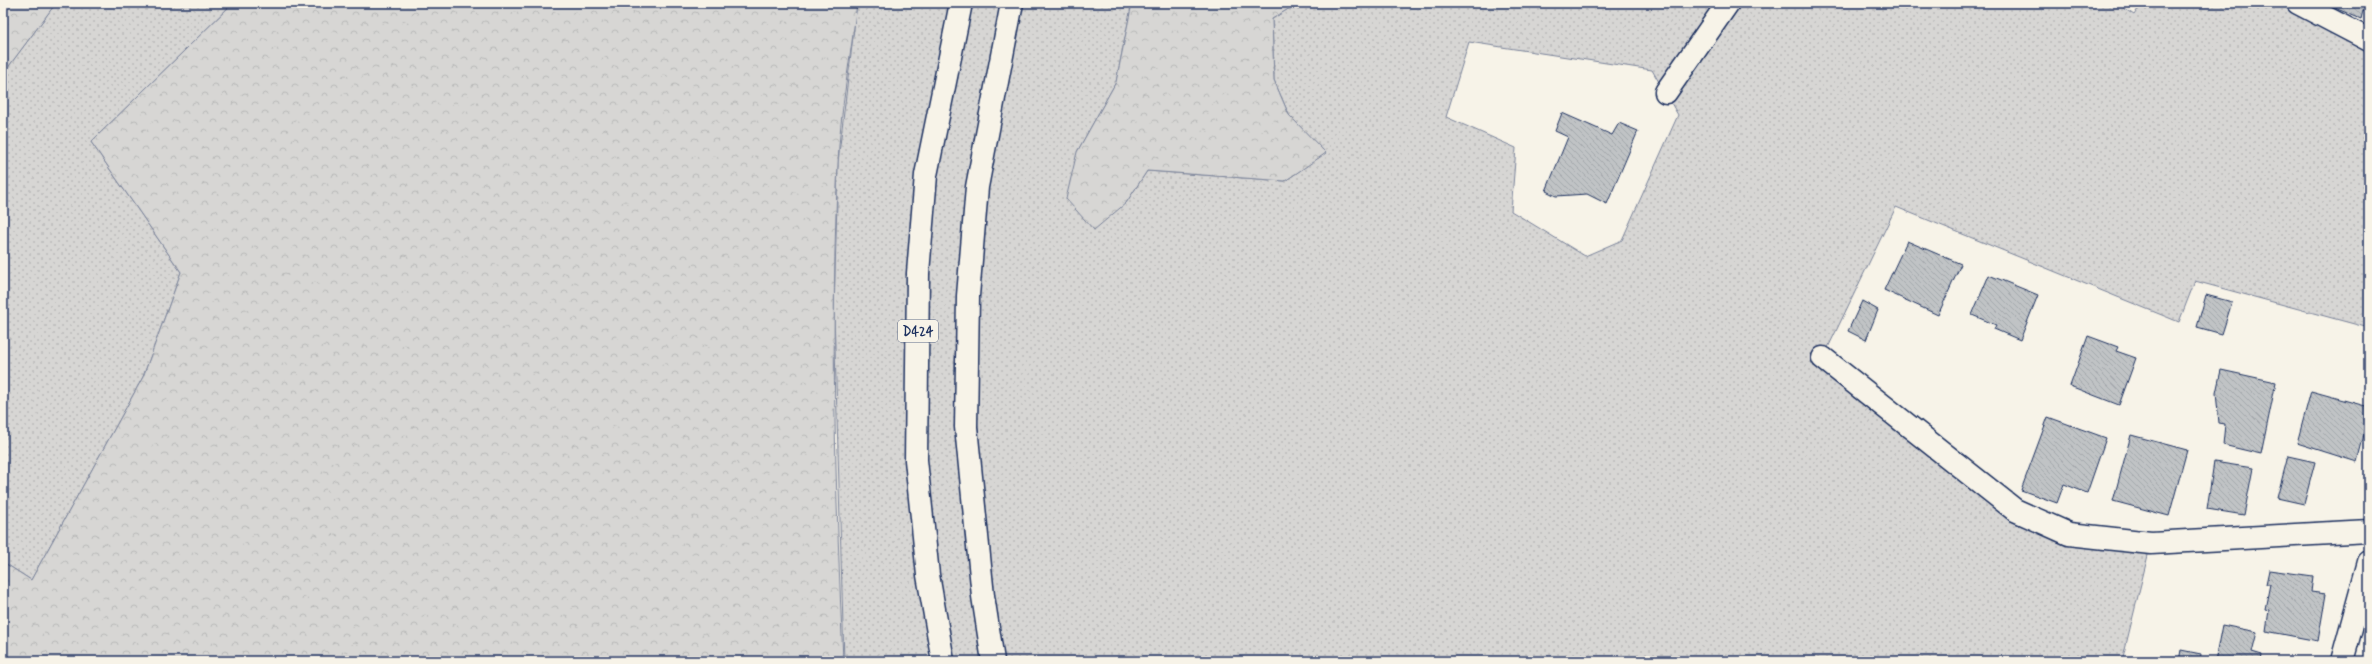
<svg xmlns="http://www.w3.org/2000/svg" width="2372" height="664" viewBox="0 0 2372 664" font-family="Mynerve,sans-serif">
	<defs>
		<pattern id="grass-dots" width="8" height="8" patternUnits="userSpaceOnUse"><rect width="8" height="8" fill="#d7d6d4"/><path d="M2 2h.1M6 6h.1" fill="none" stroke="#b8b8b8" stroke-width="1.8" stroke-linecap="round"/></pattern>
		<pattern id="forest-crowns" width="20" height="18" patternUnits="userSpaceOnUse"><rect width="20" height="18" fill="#d7d6d4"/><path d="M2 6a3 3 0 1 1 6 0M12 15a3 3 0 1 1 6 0" fill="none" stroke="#b8b8b8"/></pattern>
		<pattern id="building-back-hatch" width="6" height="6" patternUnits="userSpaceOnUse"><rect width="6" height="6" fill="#c0c3c5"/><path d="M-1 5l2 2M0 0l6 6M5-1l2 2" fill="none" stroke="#a4a8ac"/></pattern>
	</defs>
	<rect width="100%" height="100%" fill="#f7f3e8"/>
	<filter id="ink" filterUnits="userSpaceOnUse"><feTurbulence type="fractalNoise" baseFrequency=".025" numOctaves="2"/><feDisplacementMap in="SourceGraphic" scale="8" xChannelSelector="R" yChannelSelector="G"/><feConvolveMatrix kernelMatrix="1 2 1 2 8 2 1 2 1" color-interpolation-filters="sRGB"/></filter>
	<g filter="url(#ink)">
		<path fill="url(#grass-dots)" stroke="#798299" fill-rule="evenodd" d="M56 3H233L91 142 181 272 143 377 31 580 3 562V74Z
			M857 3H1132L1116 82 1077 152 1126 203 1147 171 1285 181 1325 153 1289 115 1274 80 1272 19 1298 3H2116L2134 15 2142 3H2298L2369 40V328L2195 281 2179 322 1896 207 1823 358 2015 510 2151 543 2122 661H844L834 312 838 162ZM1469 42 1652 70 1678 115 1622 240 1585 256 1511 211 1516 148 1446 117Z"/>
		<path fill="url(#forest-crowns)" stroke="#798299" d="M3 3H56L3 74Z
			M233 3H857C851 56 840 111 838 164 830 330 836 496 843 661H3V562L31 580 143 377 181 272 91 142Z
			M1132 3H1298L1272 19 1274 80 1289 115 1326 153 1285 181 1147 171 1126 203 1094 230 1066 199 1077 152 1116 82Z"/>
		<path fill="url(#building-back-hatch)" stroke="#1b2f5e" d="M2329 3H2369V14L2363 11 2361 19 2328 5Z
			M1562 113 1612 135 1619 123 1638 131 1607 204 1587 194 1556 196 1546 191 1568 137 1555 131Z
			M1907 241 1961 264 1938 315 1884 290Z
			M1989 275 2038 295 2020 340 1994 329 1996 325 1972 315Z
			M2206 295 2232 302 2222 334 2197 327Z
			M1862 301 1878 310 1866 340 1848 331Z
			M2088 336 2118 347 2116 351 2136 358 2119 405 2070 386Z
			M2221 370 2276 382 2261 454 2223 445 2225 424 2219 423 2216 393Z
			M2311 391 2369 407V415L2357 462 2297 443Z
			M2048 417 2106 438 2087 493 2064 484 2057 503 2021 490Z
			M2131 435 2187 450 2169 516 2113 501Z
			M2288 456 2315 462 2304 504 2277 498Z
			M2214 462 2253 468 2244 515 2207 509Z
			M2269 570 2313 576 2311 592 2326 594 2318 641 2266 631 2269 610 2265 609 2270 584H2266Z
			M2222 625 2257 632 2252 652 2262 655 2261 661H2215Z
			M2181 650 2201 654 2200 661H2179Z"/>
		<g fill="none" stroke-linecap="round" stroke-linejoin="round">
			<g stroke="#1b2f5e" stroke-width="25">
				<path id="street" d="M2298 3 2369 40
					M1666 92 1728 3
					M1823 358 2015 510 2069 534 2151 543 2369 531
					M2342 661 2369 562"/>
			</g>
			<g stroke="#1b2f5e" stroke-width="25">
				<path id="highway" d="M943 661 928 575 916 460 918 273 926 175 961 3
					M993 661 983 596 966 427 968 296 977 187 1012 3"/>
			</g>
			<use href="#street" stroke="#f7f3e8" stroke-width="22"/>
			<use href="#highway" stroke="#f7f3e8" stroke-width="22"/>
		</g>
	</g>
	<g text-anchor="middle" stroke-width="4" stroke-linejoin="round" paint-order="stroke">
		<rect fill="#f7f3e8" stroke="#5d6a87" stroke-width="1" x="898" y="320" width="40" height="22" rx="3"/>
		<g font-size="13" font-weight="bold" fill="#1b2f5e">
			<text x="918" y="336">D424</text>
		</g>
	</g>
	<rect width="2372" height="664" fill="none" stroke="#f7f3e8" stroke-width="16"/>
	<rect x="8" y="8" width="2356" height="648" fill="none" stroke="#1b2f5e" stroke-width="1.5" filter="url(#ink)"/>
</svg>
